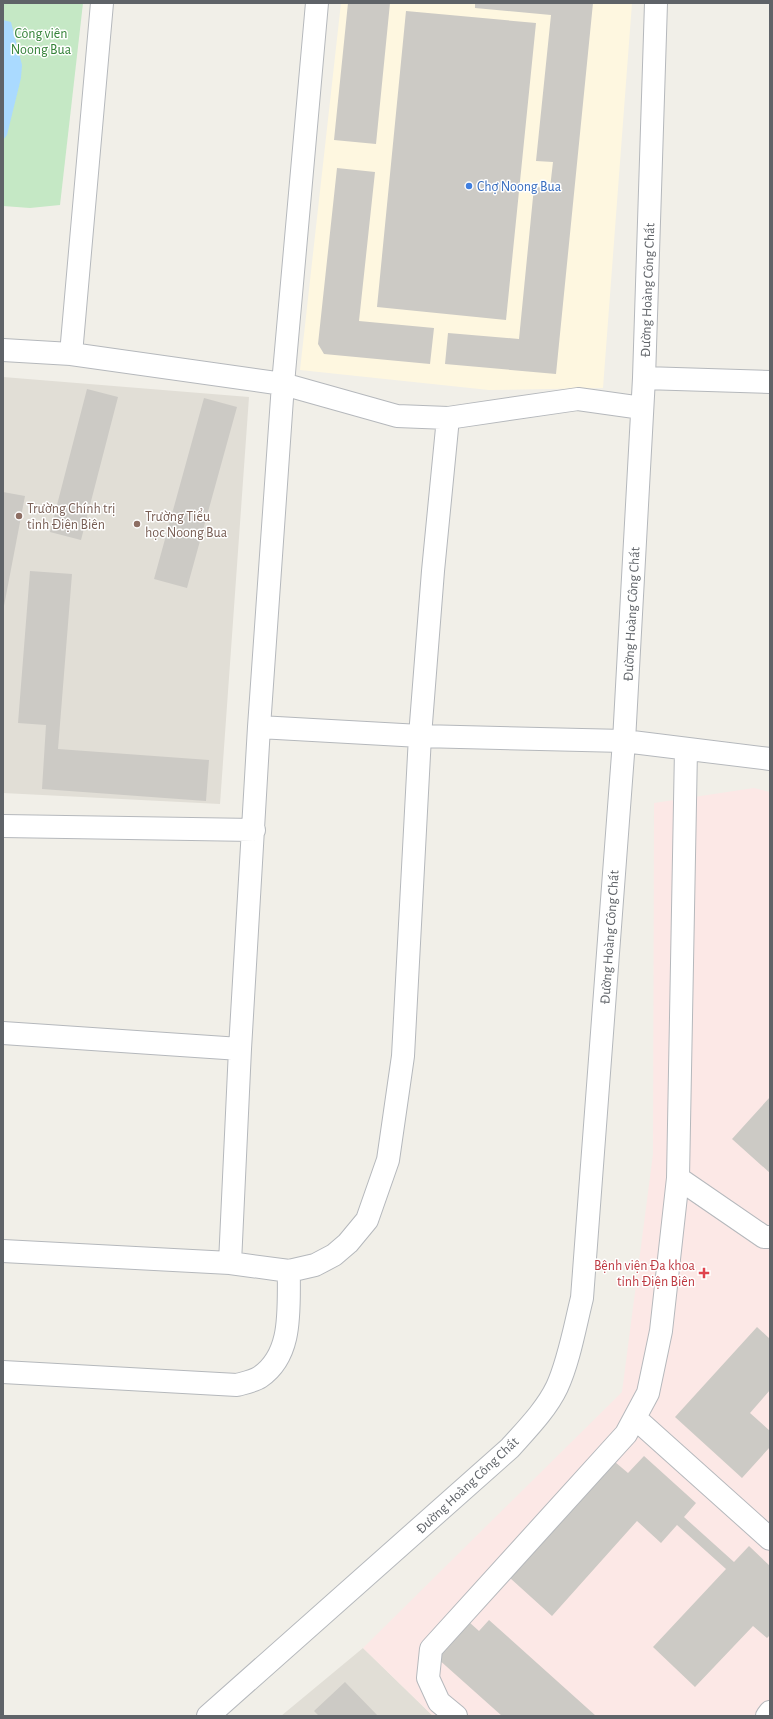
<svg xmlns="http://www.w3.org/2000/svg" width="773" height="1719" viewBox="0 0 773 1719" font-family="'Alegreya Sans',sans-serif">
	<rect width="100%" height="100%" fill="#f1efe8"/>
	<path fill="#fef7e0" d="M341 3H632L603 388 489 390 300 370Z"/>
	<path fill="#e1ded6" d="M3 377 249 397 220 804 3 793Z
		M363 1648 433 1716H281Z"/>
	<path fill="#fce8e6" d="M754 788 770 792V1716H433L363 1648 622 1392 653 1154 654 803Z"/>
	<path fill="#c5e8c5" d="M3 3H83L60 205 30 208 3 206Z"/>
	<path fill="#aadaff" d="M3 20 11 22 22 65 21 78 7 135 3 140Z"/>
	<path fill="#cccac5" d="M348 3H390L376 144 334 140Z
		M475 3H593L556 374 445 364 448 333 519 339 534 187 550 188 553 162 536 161 551 15 475 8Z
		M406 11 536 23 506 320 377 307Z
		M337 168 375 172 359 321 434 328 430 364 324 354 318 344Z
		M87 389 118 397 81 540 50 532Z
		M204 398 237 407 187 588 154 579Z
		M3 492 25 496 4 606H3Z
		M30 571 72 574 58 749 209 760 206 801 42 789 46 725 18 723Z
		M770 1097V1173L732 1139Z
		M757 1327 770 1339V1390L750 1413 770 1431V1447L742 1478 675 1417Z
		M644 1456 696 1503 684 1517 734 1562 749 1546 770 1566V1635L767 1638 753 1626 695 1687 653 1647 726 1569 677 1525 661 1543 637 1521 552 1616 510 1578 615 1462 628 1473Z
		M489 1620 596 1716H502L437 1658 469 1622 479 1631Z
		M345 1682 378 1716H319L314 1711Z"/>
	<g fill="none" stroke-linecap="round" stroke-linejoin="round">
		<g stroke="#b5b8bc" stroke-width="24">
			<path id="minor" d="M3 350 71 354 283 384 397 416 448 418 578 399 642 408
				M71 354 102 3
				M644 378 770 382
				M259 727 420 736 624 741 770 759
				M3 826 254 830
				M3 1033 240 1049
				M678 1178 764 1237H770
				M3 1251 230 1263 289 1271 315 1265 334 1255 348 1243 367 1220 388 1160 403 1056 420 736 433 571 448 418
				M230 1263 240 1049 259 727 283 384 317 3
				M3 1372 237 1385C244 1383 254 1381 260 1377 294 1354 288 1307 289 1271
				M635 1418 770 1539
				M208 1716 510 1448C526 1430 546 1410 557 1387 569 1361 575 1326 582 1298L624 741 644 378 656 3
				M456 1716 439 1702 428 1678 431 1649 626 1434 648 1393 661 1331 678 1178 686 749
				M767 1716 770 1712"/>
		</g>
		<use href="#minor" stroke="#fff" stroke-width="22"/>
	</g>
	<circle fill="#3f7fe0" stroke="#fff" stroke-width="1.5" cx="469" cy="186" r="4"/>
	<g fill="#8d6e63" stroke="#fff" stroke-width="1.5">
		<circle cx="19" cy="516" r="4"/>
		<circle cx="137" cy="524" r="4"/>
	</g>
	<path fill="#e0444e" stroke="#fff" stroke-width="1.5" d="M702 1267h4v4h4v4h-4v4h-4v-4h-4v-4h4z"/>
	<g text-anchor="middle" stroke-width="3" stroke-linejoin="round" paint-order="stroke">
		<g font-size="14" fill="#348238" stroke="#fff">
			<text x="41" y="38">Công viên<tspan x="41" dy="16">Noong Bua</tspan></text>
		</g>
		<g font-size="14" fill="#366cbe" stroke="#fff" text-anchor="start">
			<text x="477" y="191">Chợ Noong Bua</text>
		</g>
		<g font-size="14" fill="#5f6368" stroke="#fff">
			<text transform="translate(647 290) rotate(-88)" y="5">Đường Hoàng Công Chất</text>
			<text transform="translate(631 614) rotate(-87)" y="5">Đường Hoàng Công Chất</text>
			<text transform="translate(609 937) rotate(-86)" y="5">Đường Hoàng Công Chất</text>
			<text transform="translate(467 1485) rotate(-43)" y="5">Đường Hoàng Công Chất</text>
		</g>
		<g font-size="14" fill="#785e54" stroke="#fff" text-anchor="start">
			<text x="27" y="513">Trường Chính trị<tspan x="27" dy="16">tỉnh Điện Biên</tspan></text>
			<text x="145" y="521">Trường Tiểu<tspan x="145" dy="16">học Noong Bua</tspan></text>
		</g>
		<g font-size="14" fill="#be3a42" stroke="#fff" text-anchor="end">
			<text x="695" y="1270">Bệnh viện Đa khoa<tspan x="695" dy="16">tỉnh Điện Biên</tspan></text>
		</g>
	</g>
	<rect width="773" height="1719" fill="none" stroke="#5f6368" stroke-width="8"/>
</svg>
